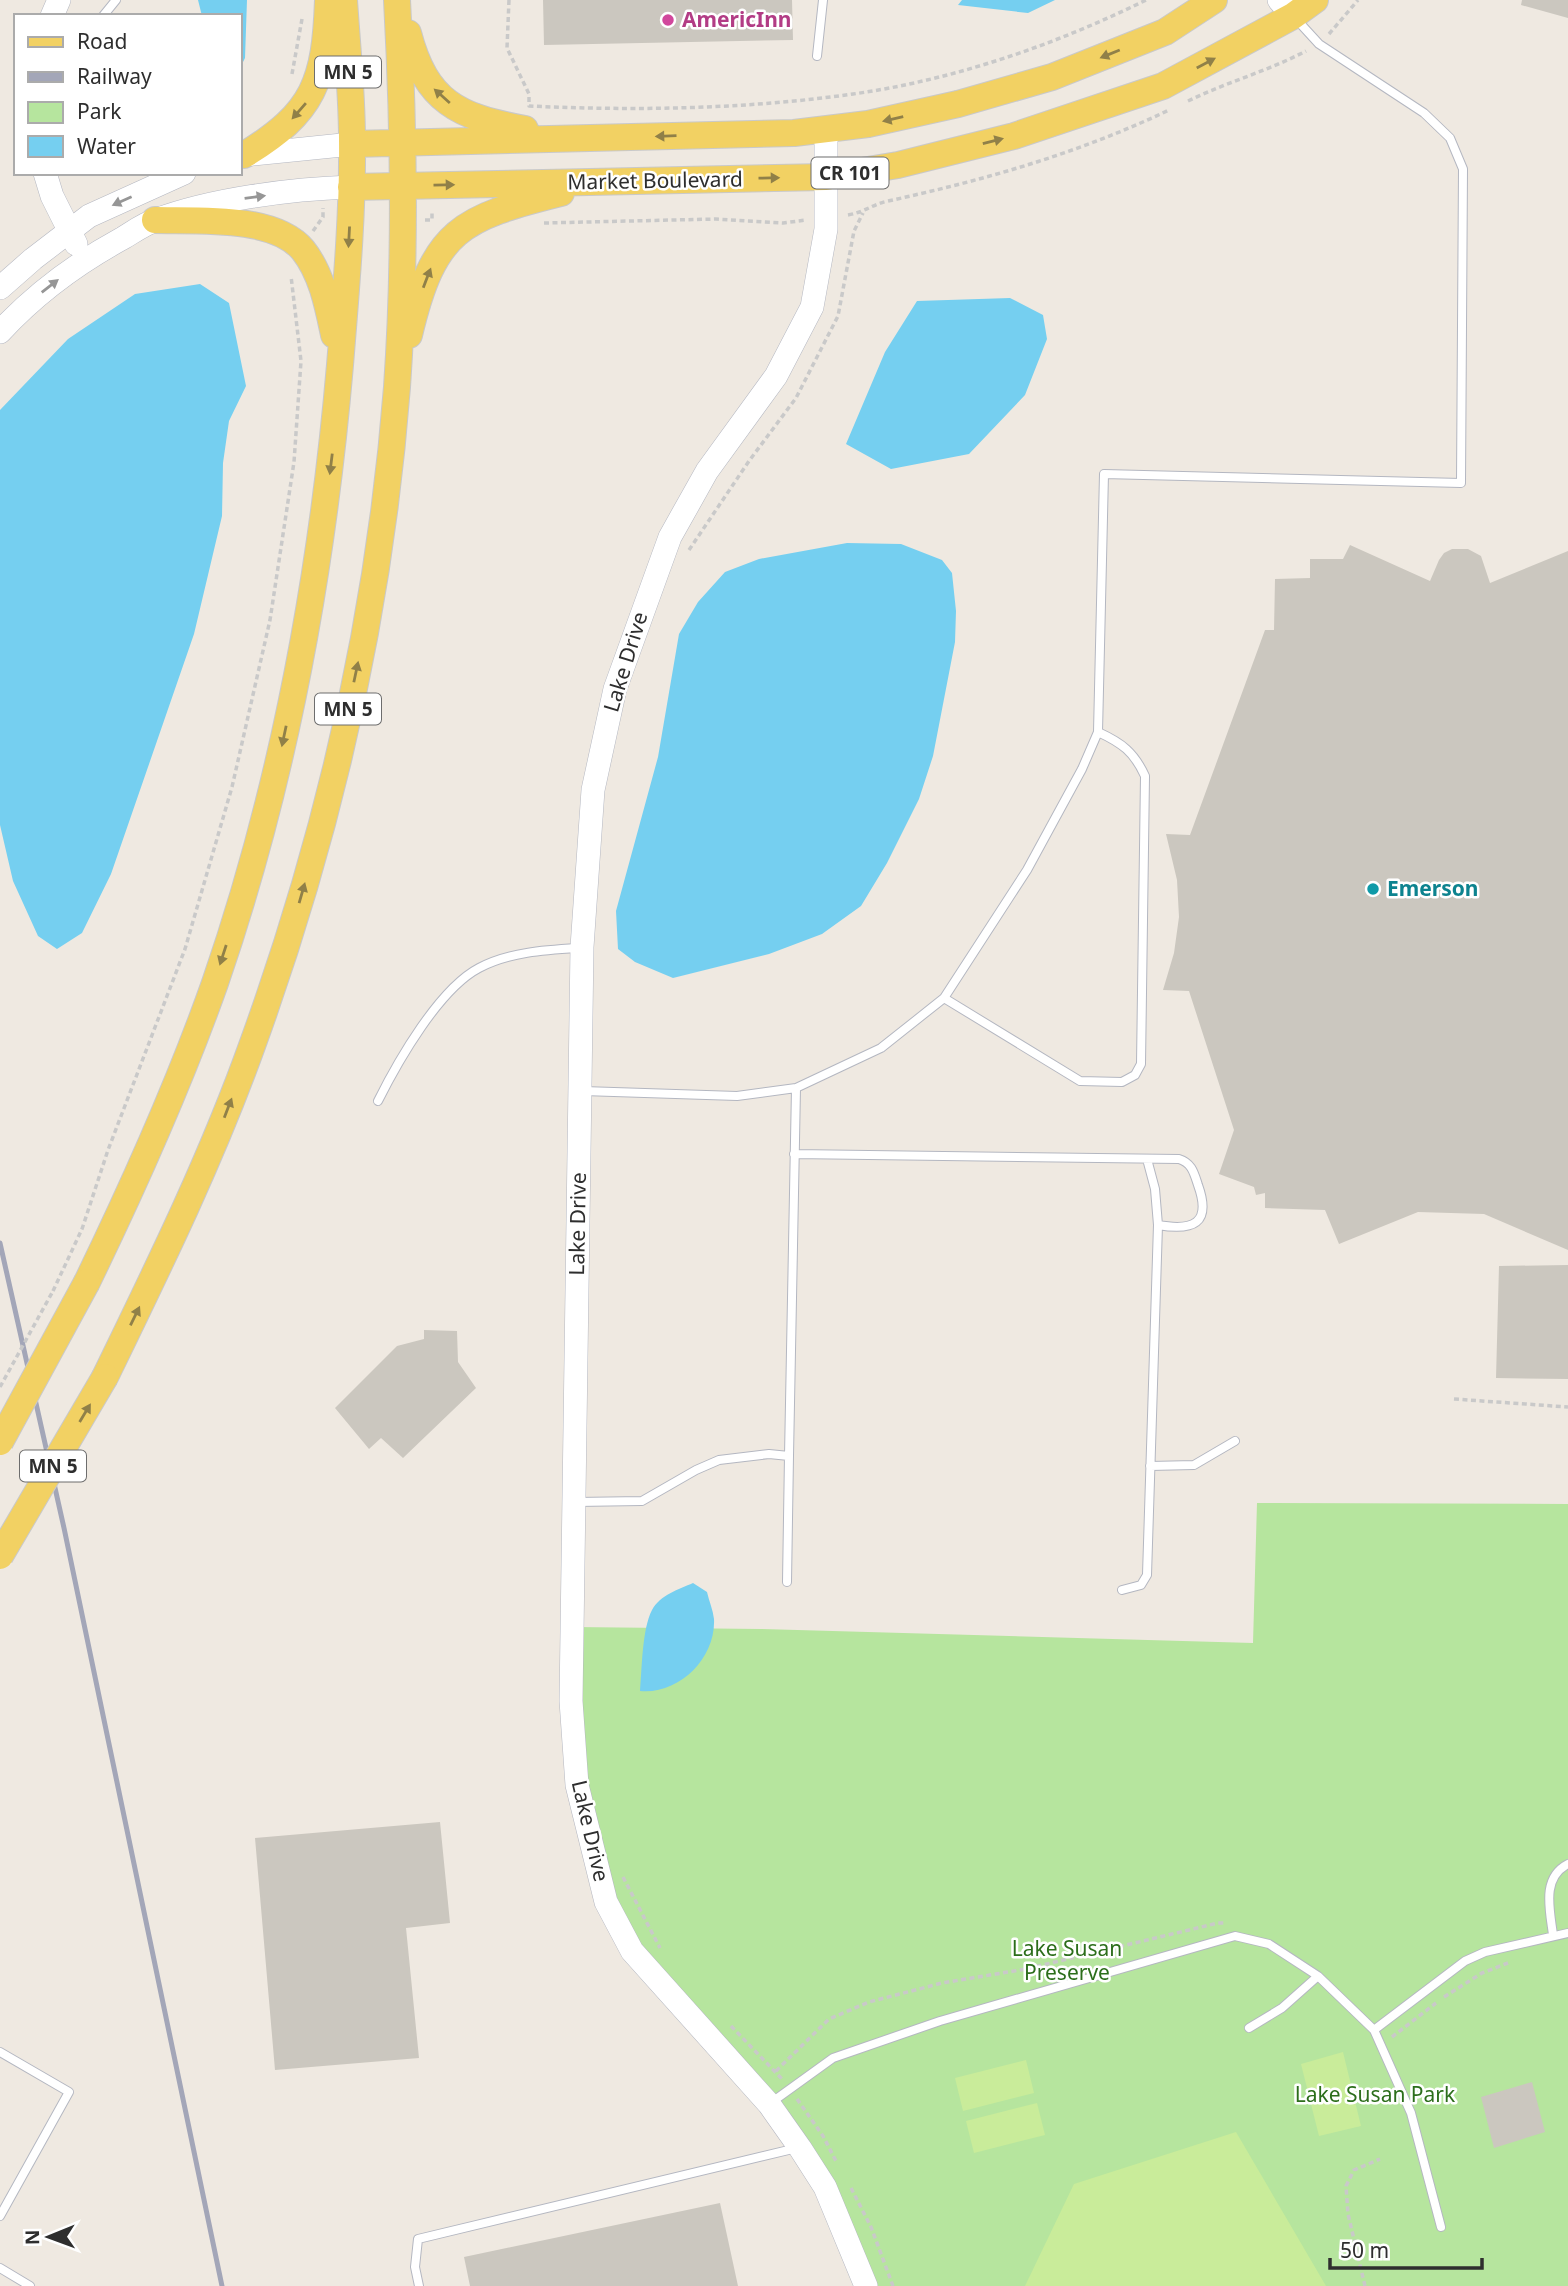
<svg xmlns="http://www.w3.org/2000/svg" width="1568" height="2286" viewBox="0 0 1568 2286" font-family="'Noto Sans',sans-serif">
	<rect width="100%" height="100%" fill="#efe9e1"/>
	<path fill="#b6e59e" d="M1257 1503 1568 1504V2286H866L825 2187 632 1951 577 1785 573 1627 761 1629 1253 1643Z"/>
	<path fill="#c9ec9a" d="M1343 2052 1361 2126 1319 2136 1301 2064Z
		M1026 2060 1034 2093 963 2111 955 2078Z
		M1037 2103 1045 2135 974 2153 966 2121Z
		M1236 2132 1326 2286H1025L1074 2184Z"/>
	<path fill="#75cff0" d="M198 0H247L245 58 240 68V16H202Z
		M962 0H1055L1028 13 958 5Z
		M200 284 229 303 246 386 229 421 223 463 222 516 194 634 111 874 82 933 57 949 38 936 13 881 0 825V410L68 339 135 294Z
		M1010 298 1043 315 1047 339 1025 395 969 454 891 469 846 444 885 352 917 301Z
		M847 543 901 544 942 560 952 573 956 611 955 642 933 756 919 799 887 863 861 906 822 934 769 954 673 978 635 962 618 949 616 911 658 757 679 634 698 602 725 572 759 559Z
		M693 1583 707 1592C709 1601 713 1610 714 1619 716 1659 678 1695 640 1691 642 1669 642 1629 652 1610 660 1595 679 1589 693 1583Z"/>
	<path fill="#cbc7bf" d="M543 0H792L793 40 544 45Z
		M1522 0H1568V18L1521 5Z
		M1350 545 1430 581 1439 560 1444 553 1452 549H1468L1481 556 1490 583 1568 551V1250L1484 1214 1418 1212 1339 1244 1325 1210 1265 1208V1193L1256 1195 1254 1187 1219 1174 1234 1130 1189 991 1163 990 1174 953 1179 917 1177 880 1166 834 1190 835 1265 630H1274L1275 579 1310 578V559H1343Z
		M1568 1265V1379L1496 1378 1499 1266Z
		M424 1330 457 1331 458 1362 476 1388 403 1458 381 1438 369 1449 335 1408 397 1346 424 1339Z
		M440 1822 450 1923 406 1928 419 2058 275 2070 255 1838Z
		M1532 2082 1545 2132 1494 2148 1481 2097Z
		M720 2203 738 2286H470L464 2257Z"/>
	<g fill="none" stroke-linecap="round" stroke-linejoin="round">
		<g stroke="#b4b7c1" stroke-width="10">
			<path id="lane" d="M103 16 116 0
				M817 56 823 0
				M944 998 1080 1081 1122 1082 1135 1075 1141 1064 1145 776C1134 752 1122 743 1098 732
				M583 1091 737 1096 796 1088 881 1048 944 998 1027 870 1082 769 1098 732 1104 474 1461 483 1463 169 1450 138 1424 113 1319 44 1297 20
				M378 1101C398 1061 439 989 479 968 509 952 546 950 579 948
				M794 1154 1179 1159C1192 1163 1194 1173 1198 1185 1212 1224 1193 1231 1158 1225
				M1150 1466 1194 1465 1235 1441
				M576 1502 642 1501 696 1470 719 1460 769 1454 789 1456 796 1088
				M787 1582 789 1456
				M1122 1590 1141 1585 1147 1575 1158 1225 1155 1189 1147 1159
				M1553 1935C1550 1910 1541 1878 1568 1864
				M1249 2028 1282 2008 1318 1976
				M1374 2030 1465 1961 1485 1952 1568 1933
				M0 2052 69 2092 0 2216
				M772 2102 833 2058 940 2021 1235 1936 1269 1944 1318 1976 1374 2030 1411 2113 1441 2227
				M0 2268 30 2286
				M419 2286 415 2267 418 2239 797 2148"/>
		</g>
		<g stroke="#b4b7c1" stroke-width="24">
			<path id="secondary" d="M1279 0 1293 16
				M52 16 59 0
				M826 129V229L812 307 776 376 707 471 670 537 615 689 593 790 582 947 571 1701 577 1785 606 1902 632 1951 769 2104 800 2148 825 2187 866 2286
				M244 155 352 144
				M45 173 52 196 76 244
				M0 288 33 259 89 216 184 173
				M0 332C36 293 77 263 123 238 133 232 144 224 156 220 212 199 291 189 351 187"/>
		</g>
		<g stroke="#c9c9c9" stroke-width="28">
			<path id="primary" d="M408 33C426 102 458 117 525 129
				M352 144 794 133 868 124 958 104 1052 77 1165 32 1214 0
				M244 155C315 112 325 81 328 0
				M351 187 826 177 898 165 1014 136 1163 86 1293 16 1315 0
				M155 220C196 221 274 215 303 250 322 274 328 306 334 335
				M409 335C434 229 461 218 561 193
				M87 1282C134 1185 179 1085 215 983 284 783 322 575 340 365 346 290 353 214 352 139 352 93 347 46 344 0
				M105 1377C158 1268 212 1158 253 1043 329 833 380 610 397 387 406 258 404 129 397 0"/>
		</g>
		<path stroke="#c9c9c9" stroke-width="3.5" stroke-dasharray="5 3.5" stroke-linecap="butt" d="M509 0 507 48 529 94V106C637 111 747 109 853 94 953 80 1055 45 1146 0
			M1329 34 1358 0
			M292 74 302 19
			M1188 101C1227 82 1268 71 1306 51
			M848 215C865 212 873 204 888 201 985 180 1079 153 1169 110
			M425 220H432V212
			M544 223 716 219 783 223 806 220
			M313 231 323 217V208
			M689 550 749 461 796 398 838 316 854 231 863 213
			M53 1291 82 1229 108 1150 185 949 232 787 270 620 294 462 301 361 291 276
			M1454 1399 1568 1407
			M623 1877 660 1948
			M1444 1997 1482 1973 1508 1963
			M731 2026 782 2079
			M1392 2037 1436 2003
			M776 2071 829 2019 869 2002 942 1983 1026 1969 1218 1923H1226
			M797 2099 823 2136 837 2163
			M851 2188 871 2227 893 2286
			M1365 2286 1348 2214 1346 2186 1354 2170 1380 2159"/>
		<use href="#lane" stroke="#fff" stroke-width="8"/>
		<use href="#secondary" stroke="#fff" stroke-width="23"/>
		<use href="#primary" stroke="#f2d163" stroke-width="26"/>
		<path stroke="#a3a6b8" stroke-width="5" d="M0 1243 64 1528 222 2286"/>
		<g stroke="#c9c9c9" stroke-width="28" stroke-linecap="butt">
			<path id="primary-bridge" d="M0 1442 87 1282
				M0 1556 105 1377"/>
		</g>
		<path stroke="#c9c9c9" stroke-width="3.5" stroke-dasharray="5 3.5" stroke-linecap="butt" d="M0 1387 53 1291"/>
		<use href="#primary-bridge" stroke="#f2d163" stroke-width="26"/>
	</g>
	<defs><path id="oneway-solid" d="M-6-.8H1V-3.2L6.5 0L1 3.2V.8H-6Z" transform="scale(1.75)"/></defs>
	<g fill="#908048">
		<use href="#oneway-solid" transform="translate(1110 54) rotate(158)"/>
		<use href="#oneway-solid" transform="translate(1206 63) rotate(-28)"/>
		<use href="#oneway-solid" transform="translate(442 96) rotate(-138)"/>
		<use href="#oneway-solid" transform="translate(299 111) rotate(131)"/>
		<use href="#oneway-solid" transform="translate(893 119) rotate(167)"/>
		<use href="#oneway-solid" transform="translate(666 136) rotate(178)"/>
		<use href="#oneway-solid" transform="translate(993 141) rotate(-14)"/>
		<use href="#oneway-solid" transform="translate(769 178) rotate(-1)"/>
		<use href="#oneway-solid" transform="translate(444 185) rotate(-1)"/>
		<use href="#oneway-solid" transform="translate(349 237) rotate(93)"/>
		<use href="#oneway-solid" transform="translate(427 278) rotate(-69)"/>
		<use href="#oneway-solid" transform="translate(331 464) rotate(97)"/>
		<use href="#oneway-solid" transform="translate(356 672) rotate(-78)"/>
		<use href="#oneway-solid" transform="translate(284 736) rotate(102)"/>
		<use href="#oneway-solid" transform="translate(302 893) rotate(-74)"/>
		<use href="#oneway-solid" transform="translate(223 955) rotate(108)"/>
		<use href="#oneway-solid" transform="translate(228 1108) rotate(-69)"/>
		<use href="#oneway-solid" transform="translate(135 1316) rotate(-64)"/>
		<use href="#oneway-solid" transform="translate(85 1413) rotate(-59)"/>
	</g>
	<g fill="#969696">
		<use href="#oneway-solid" transform="translate(255 197) rotate(-8)"/>
		<use href="#oneway-solid" transform="translate(122 201) rotate(156)"/>
		<use href="#oneway-solid" transform="translate(50 286) rotate(-38)"/>
	</g>
	<circle fill="#d1479c" stroke="#fff" stroke-width="2.5" cx="668" cy="20" r="7"/>
	<circle fill="#0f9aa8" stroke="#fff" stroke-width="2.5" cx="1373" cy="889" r="7"/>
	<g text-anchor="middle" stroke-width="5" stroke-linejoin="round" paint-order="stroke">
		<g fill="#fff" stroke="#6d6d6d" stroke-width="2">
			<rect x="315" y="56.5" width="66" height="31" rx="5"/>
			<rect x="811.5" y="157.5" width="77" height="31" rx="5"/>
			<rect x="315" y="693.5" width="66" height="31" rx="5"/>
			<rect x="20" y="1450.5" width="66" height="31" rx="5"/>
		</g>
		<g font-size="19" font-weight="bold" fill="#2e2e2e">
			<text x="348" y="79">MN 5</text>
			<text x="850" y="180">CR 101</text>
			<text x="348" y="716">MN 5</text>
			<text x="53" y="1473">MN 5</text>
		</g>
		<g font-size="21" font-weight="bold" fill="#b23c85" stroke="#fff" text-anchor="start">
			<text x="682" y="27">AmericInn</text>
		</g>
		<g font-size="21" fill="#2e2e2e" stroke="#fff">
			<text transform="translate(655 181) rotate(-1)" y="7">Market Boulevard</text>
			<text transform="translate(626 662) rotate(-73)" y="7">Lake Drive</text>
			<text transform="translate(578 1224) rotate(-89)" y="7">Lake Drive</text>
			<text transform="translate(590 1831) rotate(77)" y="7">Lake Drive</text>
		</g>
		<g font-size="21" font-weight="bold" fill="#0d838f" stroke="#fff" text-anchor="start">
			<text x="1387" y="896">Emerson</text>
		</g>
		<g font-size="21" fill="#2c6e1b" stroke="#fff">
			<text x="1067" y="1956">Lake Susan<tspan x="1067" dy="24">Preserve</tspan></text>
			<text x="1375" y="2102">Lake Susan Park</text>
		</g>
	</g>
	<rect x="14" y="14" width="228" height="161" fill="#ffffff" stroke="#ababab" stroke-width="2"/>
	<rect x="28" y="37" width="35" height="10" fill="#f2d163" stroke="#ababab" stroke-width="2"/>
	<text x="77" y="49" font-size="21" fill="#2e2e2e">Road</text>
	<rect x="28" y="72" width="35" height="10" fill="#a3a6b8" stroke="#ababab" stroke-width="2"/>
	<text x="77" y="84" font-size="21" fill="#2e2e2e">Railway</text>
	<rect x="28" y="102" width="35" height="21" fill="#b6e59e" stroke="#ababab" stroke-width="2"/>
	<text x="77" y="119" font-size="21" fill="#2e2e2e">Park</text>
	<rect x="28" y="136" width="35" height="21" fill="#75cff0" stroke="#ababab" stroke-width="2"/>
	<text x="77" y="154" font-size="21" fill="#2e2e2e">Water</text>
	<g transform="translate(49 2237) rotate(269)" stroke="#ffffff" stroke-width="5" paint-order="stroke">
	<path d="M0-5L12 26L0 18L-12 26Z" fill="#2e2e2e"/>
	<text y="-10" font-size="19" font-weight="bold" text-anchor="middle" fill="#2e2e2e">N</text>
	</g>
	<path d="M1330 2258v10h152v-10" fill="none" stroke="#2e2e2e" stroke-width="3.5"/>
	<text x="1340" y="2258" font-size="21" fill="#2e2e2e" stroke="#ffffff" stroke-width="5" paint-order="stroke">50 m</text>
</svg>
